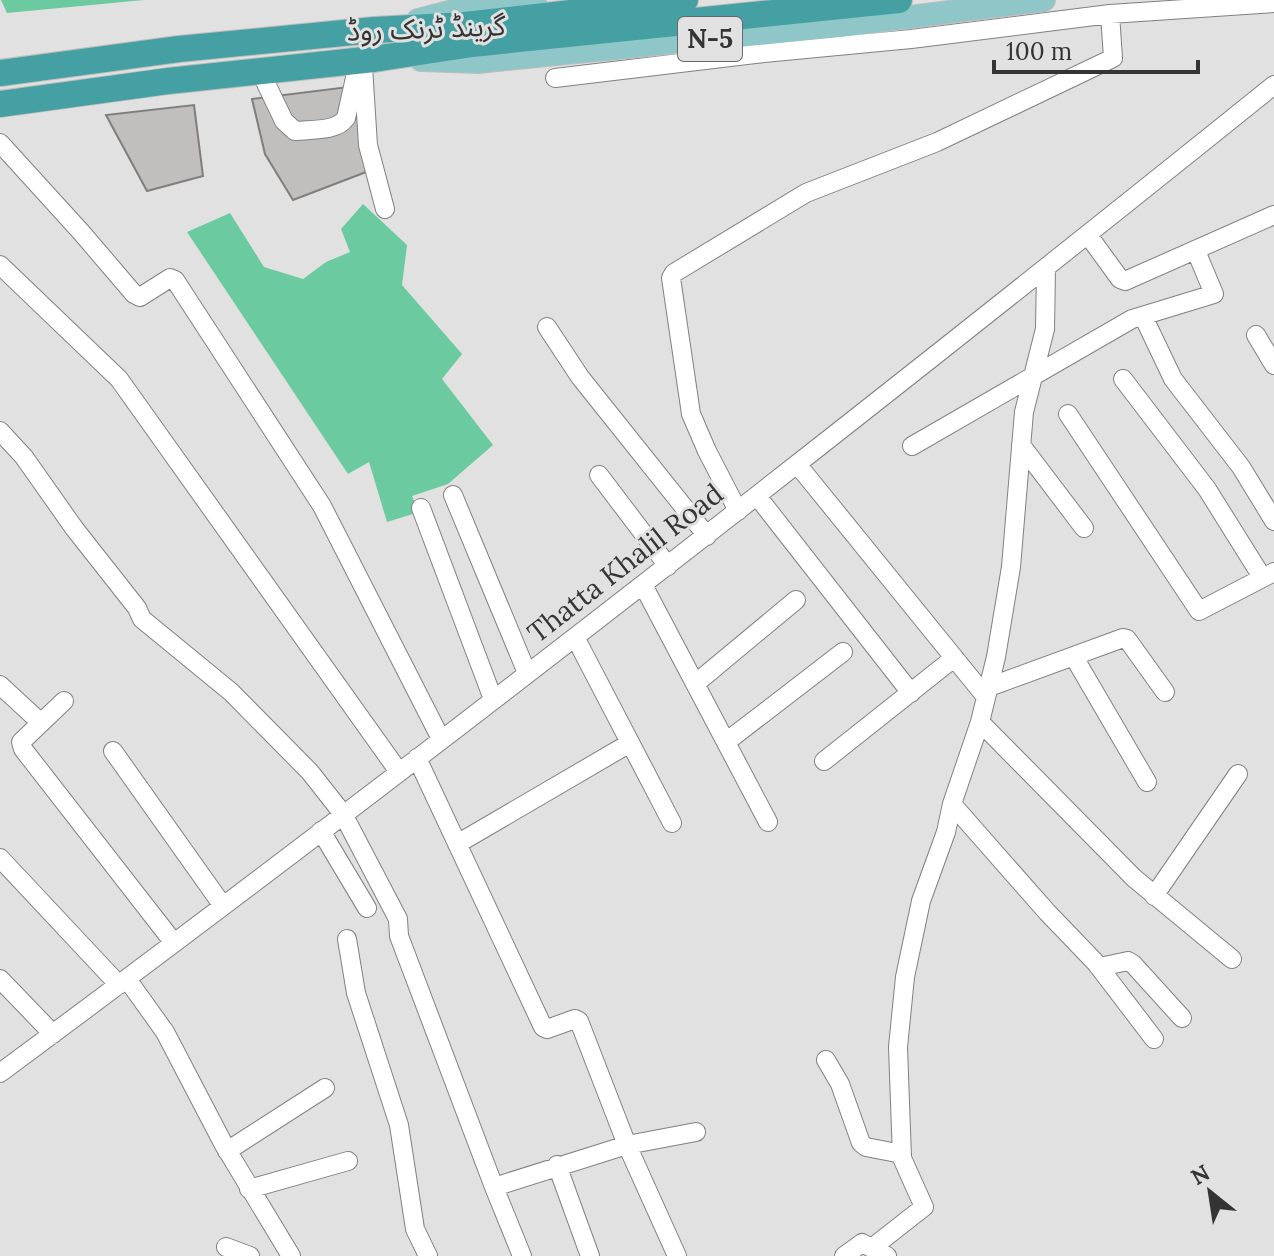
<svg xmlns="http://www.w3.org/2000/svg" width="1274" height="1256" viewBox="0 0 1274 1256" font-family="Lora,'Noto Sans Arabic',serif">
	<rect width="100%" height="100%" fill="#e1e1e2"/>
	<path fill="#6ccaa0" d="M1 0H144L7 13Z
		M363 204 407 245 402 285 462 354 442 379 493 445 448 484 412 496 419 512 387 522 369 462 348 474 187 232 230 213 264 267 303 279 326 262 350 252 341 229Z"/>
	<path fill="#c1bfbe" stroke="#807e7d" stroke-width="2" d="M364 85 374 169 293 200 265 154 252 99Z
		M194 105 203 176 147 191 106 115Z"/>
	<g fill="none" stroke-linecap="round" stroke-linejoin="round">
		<g stroke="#808082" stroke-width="20">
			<path id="minor" d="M363 67 368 145 385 209
				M260 71 284 121 295 131C312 129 336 132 346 118L359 60
				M555 78 755 54 911 39 1110 14 1274 3
				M0 143 81 232 134 294 140 297 170 278 175 280 322 506 441 739
				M1088 235 1120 279 1125 281 1274 215
				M0 265 119 379 399 772
				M1143 316 1173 379 1241 467 1274 521
				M547 327 580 377 707 536
				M1256 335 1274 365
				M1123 379 1207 489 1262 577
				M1068 414 1199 611 1274 572
				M0 431 24 457 74 528 137 608 142 619 231 692 310 772 343 814 398 919 399 936 494 1187 522 1256
				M1021 445 1084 528
				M912 446 1132 319 1214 294 1196 251
				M797 464 986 697
				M599 475 668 566
				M453 495 527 673
				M757 496 911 693
				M421 508 493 699
				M738 511 707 451 691 414 671 278 674 273 806 193 937 142 1113 58 1110 14
				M643 585 768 822
				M575 637 672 823
				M1074 657 1147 782
				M695 684 796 600
				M0 685 40 722
				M989 687 1123 638 1127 639 1165 692
				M64 701 21 742 23 749 174 943
				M980 722 1134 878 1232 959
				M726 742 843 652
				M113 751 223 906
				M417 758 543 1027 547 1029 575 1019 579 1021 627 1145 677 1256
				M824 761 954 658
				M952 804 1047 912 1096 963 1154 1039
				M321 831 367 908
				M457 844 630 743
				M0 858 119 985
				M1154 896 1238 774
				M347 939 356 993 399 1125 415 1229 428 1256
				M1100 967 1128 961 1133 964 1182 1018
				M0 979 53 1034
				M127 979 165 1032 224 1145 291 1256
				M826 1060 840 1084 861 1143 866 1147 902 1154
				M0 1073C432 753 855 422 1274 85
				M227 1151 325 1088
				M557 1165 590 1256
				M494 1187 627 1145 696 1132
				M249 1189 348 1161
				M226 1247 250 1256
				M873 1247 924 1207 902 1158 898 1047 905 977 921 901 946 832 952 804 980 722 996 657 1011 567 1024 412 1045 329 1046 269
				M844 1256 862 1243 887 1256"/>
		</g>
		<g stroke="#bebebe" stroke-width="24">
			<path id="major" d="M418 20 464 8 535 0
				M421 60 478 62 838 26 1044 0"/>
		</g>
		<g stroke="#bebebe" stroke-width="28">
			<path id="highway" d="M0 73 179 49 374 30 465 25 685 0
				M0 104 168 81 374 59 472 44 899 0"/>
		</g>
		<use href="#minor" stroke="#fff" stroke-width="18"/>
		<use href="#major" stroke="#8fc6c8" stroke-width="22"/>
		<use href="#highway" stroke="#45a0a4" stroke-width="26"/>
	</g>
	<g text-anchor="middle" stroke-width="6" stroke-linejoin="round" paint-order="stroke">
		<rect fill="#e1e1e2" stroke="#686868" stroke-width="2" x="678" y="17" width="64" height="44" rx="6"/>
		<g font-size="26" font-weight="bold" fill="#343434">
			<text x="710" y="48">N-5</text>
		</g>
		<g font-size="28" fill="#343434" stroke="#e1e1e2">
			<text transform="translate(426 28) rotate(-2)" y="10">گرینڈ ٹرنک روڈ</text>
			<text transform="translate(625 563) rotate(-38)" y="10">Thatta Khalil Road</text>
		</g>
	</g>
	<g transform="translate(1210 1192) rotate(330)" stroke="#e1e1e2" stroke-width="6" paint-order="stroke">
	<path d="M0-6L14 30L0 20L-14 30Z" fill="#343434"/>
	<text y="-12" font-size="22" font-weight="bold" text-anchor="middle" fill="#343434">N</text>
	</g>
	<path d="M994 60v12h204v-12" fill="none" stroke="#343434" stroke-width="4"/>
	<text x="1006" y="60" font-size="24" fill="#343434" stroke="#e1e1e2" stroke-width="6" paint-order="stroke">100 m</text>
</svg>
